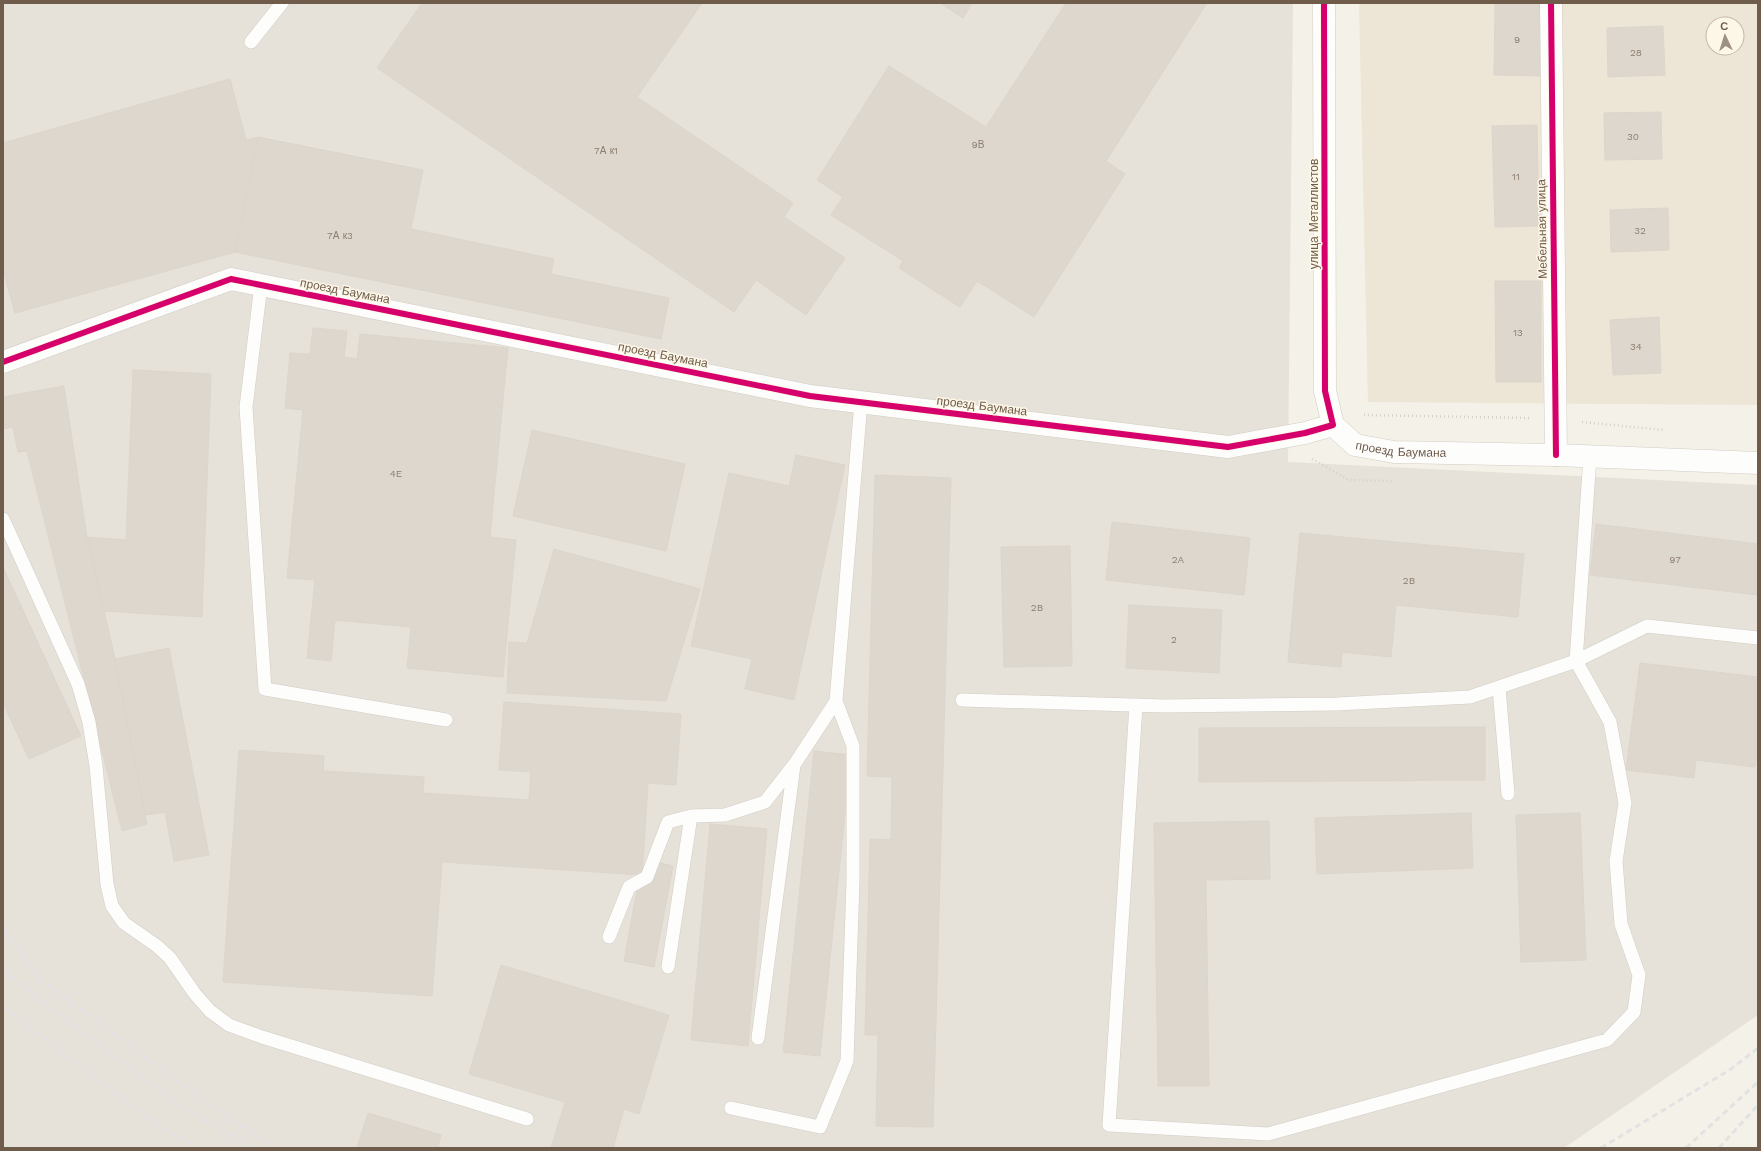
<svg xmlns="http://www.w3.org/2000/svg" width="1761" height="1151" viewBox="0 0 1761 1151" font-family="'Work Sans',sans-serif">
	<rect width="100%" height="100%" fill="#f4f1e8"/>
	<path fill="#ede5d5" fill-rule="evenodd" d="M1359 3H1758V405L1368 402ZM1713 24H1737V48H1713Z"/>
	<path fill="#e6e1d9" d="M3 3H1293L1288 462 1758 485V1015L1564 1148H3Z"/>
	<path fill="#ddd7ce" stroke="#dcd5cb" d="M422 3H702L637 97 793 203 784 217 845 258 806 315 756 280 734 312 377 68Z
		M940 3H972L963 18Z
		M1066 3H1207L1106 161 1125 174 1034 317 977 281 960 307 899 268 903 261 831 215 843 197 817 180 889 66 986 127Z
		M1495 3H1540V76L1494 75Z
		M1663 26 1665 75 1608 77 1607 28Z
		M230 79 246 140 258 137 235 252 15 313 3 270V143Z
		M1661 112 1662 159 1605 160 1604 113Z
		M1537 125 1539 226 1495 227 1492 126Z
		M258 137 423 170 411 229 554 259 551 274 669 298 661 339 235 252Z
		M1668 208 1669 250 1611 252 1610 210Z
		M1495 281H1541V382H1496Z
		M1659 317 1661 373 1613 375 1610 320Z
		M313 328 347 331 344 357 357 359 360 334 508 348 490 537 516 540 503 677 407 668 411 627 335 620 331 661 307 658 315 580 287 578 303 410 285 408 290 353 310 354Z
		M133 370 211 374 202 617 104 611 87 537 126 540Z
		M64 386 87 537 115 659 147 824 122 831 27 451 18 452 13 427 3 429V397Z
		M532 430 685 464 666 551 513 516Z
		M796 455 845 465 794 700 745 689 752 659 691 646 729 473 789 486Z
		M875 475 951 478 933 1127 876 1126 878 1035H865L870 839 891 840 892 777 867 776Z
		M1112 522 1250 538 1244 595 1106 580Z
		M1596 524 1758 544V595L1590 575Z
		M1300 533 1524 554 1518 617 1396 605 1391 657 1342 652 1341 667 1288 662Z
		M1070 546 1072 666 1004 667 1001 547Z
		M554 549 700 589 666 701 507 693 509 642 527 643Z
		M3 567 81 736 29 759 3 703Z
		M1129 605 1222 610 1219 673 1126 668Z
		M169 648 209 855 174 861 165 812 145 815 115 659Z
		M1640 663 1758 677V750L1755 767 1696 760 1694 778 1626 770Z
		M504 702 681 714 676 785 648 783 642 875 442 862 432 996 223 982 239 750 324 756 323 771 424 777 423 793 529 800 531 772 499 770Z
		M1485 727V780L1199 782V728Z
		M814 751 851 755 820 1056 783 1052Z
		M1471 813 1473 868 1317 874 1315 818Z
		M1580 813 1586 960 1521 962 1516 815Z
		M1269 821 1270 879 1206 880 1209 1086H1158L1154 823Z
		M710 824 767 829 748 1046 691 1040Z
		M652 861 673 866 654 967 624 961 638 884 648 886Z
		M501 965 669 1015 639 1114 624 1109 613 1148H551L565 1102 469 1074Z
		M368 1113 441 1135 438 1146 444 1148H357Z"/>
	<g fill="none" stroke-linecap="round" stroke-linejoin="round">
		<g stroke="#d2cdc5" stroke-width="14">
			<path id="service" d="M251 42 282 3
				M261 285 246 407 265 689 446 720
				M3 519 78 684 89 722 96 766 107 884 112 906 124 923 157 946 170 958 195 994 210 1011 229 1025 262 1037 527 1119
				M1499 688 1508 794
				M962 700 1164 706 1337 704 1470 697 1576 661 1647 626 1758 638
				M1136 705 1109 1125 1268 1134 1607 1040 1634 1012 1639 975 1621 924 1616 861 1625 803 1610 722 1576 661 1590 456
				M609 937 629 887 647 877 668 822 691 816
				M668 967 691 816 725 815 765 802 793 766
				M758 1038 794 765 836 701 861 402
				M731 1108 820 1127 847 1061 853 881V746L836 701"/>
		</g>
		<g stroke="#d2cdc5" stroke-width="23">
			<path id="minor" d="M1551 3 1556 455
				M3 362 231 279 810 396 1228 447 1305 433 1333 425"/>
		</g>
		<g stroke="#d2cdc5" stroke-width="23">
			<g id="tertiary">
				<path id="s1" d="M1324 3 1325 391 1333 425 1355 445 1394 452 1556 455 1758 463"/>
			</g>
		</g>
		<path stroke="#d6d0ca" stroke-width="2.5" stroke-dasharray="1 3" stroke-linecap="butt" d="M1364 415 1529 418
			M1582 422 1664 430
			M1312 459 1349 480 1392 481"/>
		<use href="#service" stroke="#fdfdfc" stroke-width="13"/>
		<use href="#minor" stroke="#fdfdfc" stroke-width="22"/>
		<use href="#tertiary" stroke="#fdfdfc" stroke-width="22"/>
		<path stroke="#e4e1e3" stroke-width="3" stroke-dasharray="6 4" stroke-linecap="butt" d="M3 929 42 981 192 1092 275 1148
			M3 968 29 991 178 1105 254 1148
			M3 1007 161 1127 200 1148
			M1601 1148 1731 1069 1758 1048
			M1686 1148 1758 1082
			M1719 1148 1758 1105"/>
		<g stroke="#fdf7e8" stroke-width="8">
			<path id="cycleway" d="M1551 3 1556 455
				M3 362 231 279 810 396 1228 447 1305 433 1333 425 1325 391 1324 3"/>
		</g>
		<use href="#cycleway" stroke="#d6006c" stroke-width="6"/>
	</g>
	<g text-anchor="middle" stroke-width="3" stroke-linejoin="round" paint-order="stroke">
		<g font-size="10" fill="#8d7e6e">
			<text x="1517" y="43">9</text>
			<text x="1636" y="56">28</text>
			<text x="1633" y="140">30</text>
			<text x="978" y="148">9В</text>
			<text x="606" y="154">7А к1</text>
			<text x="1516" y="180">11</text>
			<text x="1640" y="234">32</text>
			<text x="340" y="239">7А к3</text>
			<text x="1518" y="336">13</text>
			<text x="1636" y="350">34</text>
			<text x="396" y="477">4E</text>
			<text x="1178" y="563">2A</text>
			<text x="1675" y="563">97</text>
			<text x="1409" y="584">2B</text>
			<text x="1037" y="611">2B</text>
			<text x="1174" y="643">2</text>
		</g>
		<g font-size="12" fill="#6f5c4b" stroke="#fdf7e8">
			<text transform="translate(1314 214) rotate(-90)" y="4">улица Металлистов</text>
			<text transform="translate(1542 229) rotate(-91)" y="4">Мебельная улица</text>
			<text transform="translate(345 291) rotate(11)" y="4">проезд Баумана</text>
			<text transform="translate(663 355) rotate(11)" y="4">проезд Баумана</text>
			<text transform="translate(982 406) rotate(7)" y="4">проезд Баумана</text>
			<text dy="4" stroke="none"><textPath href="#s1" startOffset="499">проезд Баумана</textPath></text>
		</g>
	</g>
	<rect width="1761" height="1151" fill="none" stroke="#6f5c4b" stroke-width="8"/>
	<g transform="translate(1725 36) rotate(356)"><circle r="19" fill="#fdf7e8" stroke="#c4b9a9"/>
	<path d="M0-3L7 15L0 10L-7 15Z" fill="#9e9082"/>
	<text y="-6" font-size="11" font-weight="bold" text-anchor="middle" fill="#6f5c4b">С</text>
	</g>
</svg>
